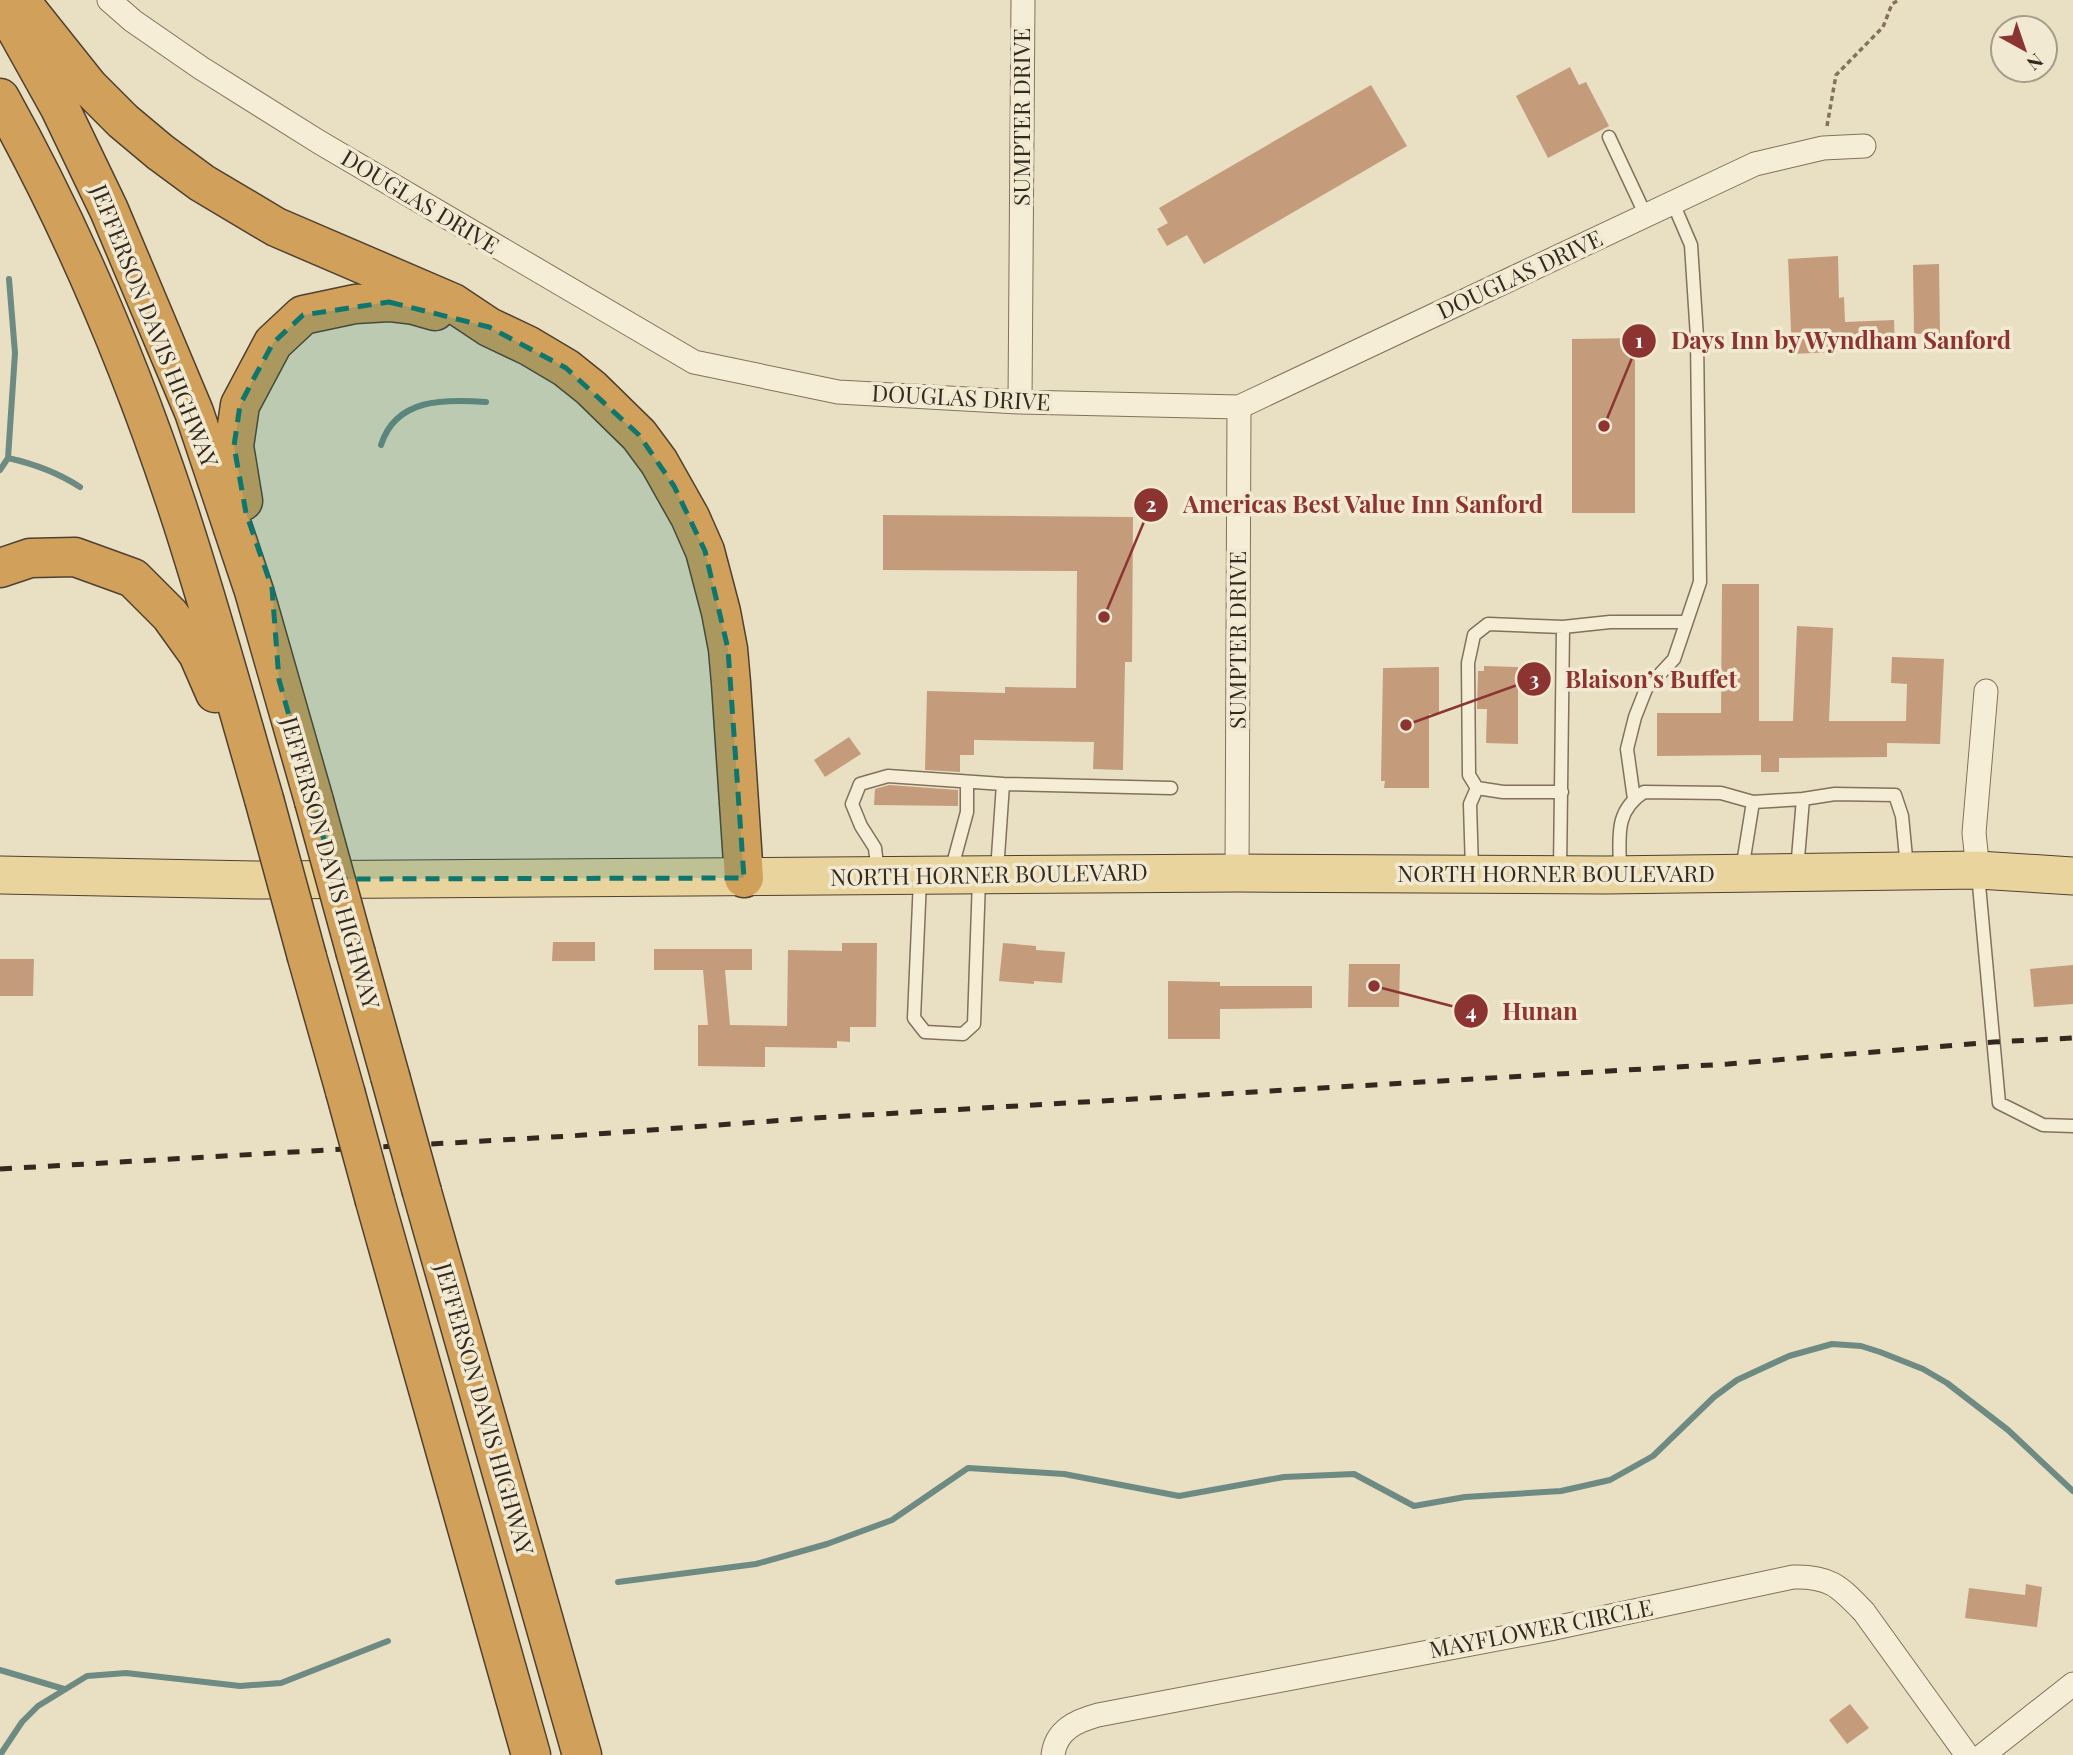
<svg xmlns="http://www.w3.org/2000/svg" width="2073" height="1755" viewBox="0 0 2073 1755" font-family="'Playfair Display',serif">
	<rect width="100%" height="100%" fill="#e9dfc3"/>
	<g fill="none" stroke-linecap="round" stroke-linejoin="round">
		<path stroke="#6d8a83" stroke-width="6" d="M381 445C396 398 444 399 486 402
			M8 458C35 464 57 472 80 487
			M0 470 8 458 15 353 9 279
			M618 1582 756 1564 827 1544 892 1520 968 1468 1064 1474 1179 1496 1284 1477 1354 1474 1414 1506 1465 1497 1561 1491 1610 1480 1653 1456 1714 1397 1737 1380 1789 1356 1832 1344 1861 1346 1880 1352 1923 1369 1947 1383 2008 1430 2073 1491
			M0 1670 64 1689
			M0 1755 22 1722 38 1706 87 1676 126 1673 240 1686 281 1683 388 1641"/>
	</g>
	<path fill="#c49c7c" d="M1570 67 1579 85 1586 82 1609 126 1548 158 1516 96Z
		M1371 85 1407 146 1204 264 1187 235 1167 246 1157 229 1168 223 1159 208Z
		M1838 256 1839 298 1844 297 1845 322 1894 320 1895 349 1792 354 1788 259Z
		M1939 264 1940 333 1914 334 1913 265Z
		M1635 338V513H1572V339Z
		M883 515 1133 517 1132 662H1125L1123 770 1093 769 1094 742 974 740V755H960V772L925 770 927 691 1005 693V687L1076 688 1077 571 883 570Z
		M1722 584H1759V721H1793L1797 626 1833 628 1829 721H1906L1907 684 1891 683 1892 657 1944 659 1940 744 1887 743V757L1779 758V772H1761V755L1657 756V713H1721Z
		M1484 666 1518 667V744L1486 743 1487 709H1477L1478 671H1484Z
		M1439 667V714H1429V788H1384L1385 781H1381L1383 668Z
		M849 737 861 754 825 777 814 760Z
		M889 785 958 790V806L874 805 875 789Z
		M553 942H595V961H552Z
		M842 943H877L876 1027H850V1042L837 1041V1048L765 1047V1067L698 1066V1025H708L703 970H654V949H752V970H725L730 1025 787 1026 788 950 842 951Z
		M1003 943 1036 946V950L1065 952 1062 983 1034 981V984L999 981Z
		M0 959H34L33 996H0Z
		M1349 964H1400L1399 1007H1348Z
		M2073 965V1004L2034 1007 2030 969Z
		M1168 981 1220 982V986H1312V1008L1220 1009V1039H1168Z
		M2026 1584 2042 1587 2037 1627 1965 1618 1969 1588 2025 1595Z
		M1850 1704 1869 1728 1847 1744 1829 1720Z"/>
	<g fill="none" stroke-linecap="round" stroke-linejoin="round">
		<g stroke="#82715c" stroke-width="15">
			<path id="service" d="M1609 137 1646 216
				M1563 627 1610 622H1685
				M1634 799 1627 749 1635 717 1646 689 1674 659 1700 582 1697 337 1691 245 1673 203
				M1472 870 1470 804 1477 788
				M1742 870 1753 802 1803 799
				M1797 870 1803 799 1835 794 1895 795 1902 816 1907 868
				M951 871 967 812V782
				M997 871 1003 784 1171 788
				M1560 871 1563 627 1488 624 1474 635 1468 663 1469 775 1477 788 1503 792H1562
				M1620 872C1620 839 1613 812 1644 792L1721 793 1753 802
				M878 873 875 848 861 826 852 804 860 784 888 776 1003 784
				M1978 874 1999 1103 2043 1125 2073 1126
				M920 880 914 1018 925 1032 963 1034 974 1024 979 879"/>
		</g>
		<g stroke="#82715c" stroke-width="25">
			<path id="minor" d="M109 0 133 21 201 68 319 142 694 362 838 392 1020 402 1239 407 1755 164 1823 148 1864 146
				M1020 402 1023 0
				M1978 870 1974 833 1986 691
				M1237 873 1239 407
				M1053 1755C1056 1730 1076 1721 1098 1715L1550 1629 1793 1577C1830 1576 1839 1586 1864 1612L1967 1755
				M1983 1755 2073 1684"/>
		</g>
		<g stroke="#504030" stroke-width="39">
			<path id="primary" d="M0 875 260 880 1237 873 1606 875 1978 870 2073 876"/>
		</g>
		<g stroke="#504030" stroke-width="41">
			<path id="motorway" d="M16 0 30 13 89 87 123 121 160 152 202 183 276 227 453 303 489 327 529 346 566 368 591 388 639 435 659 462 690 517 705 551 721 612 728 649 731 683 744 878
				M7 13 60 108 109 210 194 412 254 591 314 801
				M0 98C71 225 129 362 175 500 208 599 235 699 264 799
				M243 501 234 446 240 405 273 343 303 315 355 304 389 302 414 305 435 311
				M0 568 30 558 75 557 133 578 170 615 198 654 215 693
				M356 954 390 1076
				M307 957 345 1091
				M422 1192 582 1755
				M375 1201 531 1755"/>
		</g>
		<path stroke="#82715c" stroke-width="3.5" stroke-dasharray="5 3.5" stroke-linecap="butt" d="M1827 126 1836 75 1883 27 1892 4 1899 0"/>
		<use href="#service" stroke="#f5edd5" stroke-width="12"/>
		<use href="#minor" stroke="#f5edd5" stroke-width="23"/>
		<use href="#primary" stroke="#e9d49e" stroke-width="37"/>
		<use href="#motorway" stroke="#d1a15b" stroke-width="38"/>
		<path stroke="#33291e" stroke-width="5" stroke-dasharray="12 12" stroke-linecap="butt" d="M0 1169 570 1136 813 1118 1728 1064 1994 1042 2073 1038"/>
		<g stroke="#504030" stroke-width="41" stroke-linecap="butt">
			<path id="motorway-bridge" d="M264 799 307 957
				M314 801 356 954
				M390 1076 422 1192
				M345 1091 375 1201"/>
		</g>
		<use href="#motorway-bridge" stroke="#d1a15b" stroke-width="38"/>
	</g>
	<path fill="#0f766e" fill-opacity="0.2" stroke="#0f766e" stroke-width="5" stroke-dasharray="14 9" stroke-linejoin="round" d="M389 302 489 327 566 368 639 435 674 486 705 551 728 649 744 878 335 879 279 680 272 588 246 513 234 446 240 405 254 378 273 343 303 315Z"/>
	<g text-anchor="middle" stroke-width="7" stroke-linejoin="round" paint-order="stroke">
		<g font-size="23" fill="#33291e" stroke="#f2e9d2">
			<text transform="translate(1022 117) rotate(-90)" y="8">SUMPTER DRIVE</text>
			<text transform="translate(420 202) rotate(31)" y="8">DOUGLAS DRIVE</text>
			<text transform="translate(1520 275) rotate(-25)" y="8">DOUGLAS DRIVE</text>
			<text transform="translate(154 326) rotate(68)" y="8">JEFFERSON DAVIS HIGHWAY</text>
			<text transform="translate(961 398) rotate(3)" y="8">DOUGLAS DRIVE</text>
			<text transform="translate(1238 640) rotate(-90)" y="8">SUMPTER DRIVE</text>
			<text transform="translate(330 863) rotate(74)" y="8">JEFFERSON DAVIS HIGHWAY</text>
			<text x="1556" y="882">NORTH HORNER BOULEVARD</text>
			<text transform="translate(989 875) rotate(-1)" y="8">NORTH HORNER BOULEVARD</text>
			<text transform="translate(484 1409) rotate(74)" y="8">JEFFERSON DAVIS HIGHWAY</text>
			<text transform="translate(1541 1629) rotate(-11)" y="8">MAYFLOWER CIRCLE</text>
		</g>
	</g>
	<path fill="none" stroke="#8b3431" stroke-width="2.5" d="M1604 426L1639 341M1104 617L1151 505M1406 725L1534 679M1374 986L1471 1011"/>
	<g fill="#8b3431" stroke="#f2e9d2" stroke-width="2.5">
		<circle cx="1604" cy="426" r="7"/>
		<circle cx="1104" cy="617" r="7"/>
		<circle cx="1406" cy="725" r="7"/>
		<circle cx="1374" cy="986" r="7"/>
		<circle cx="1639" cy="341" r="18"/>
		<circle cx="1151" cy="505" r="18"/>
		<circle cx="1534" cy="679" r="18"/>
		<circle cx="1471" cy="1011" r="18"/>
	</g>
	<g font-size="21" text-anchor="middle" font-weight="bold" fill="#fff">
		<text x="1639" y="348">1</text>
		<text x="1151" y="512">2</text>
		<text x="1534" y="687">3</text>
		<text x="1471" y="1019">4</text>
	</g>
	<g font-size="24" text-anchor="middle" font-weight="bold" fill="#8b3431" stroke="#f2e9d2" stroke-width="7" stroke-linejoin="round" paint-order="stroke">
		<text x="1841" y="349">Days Inn by Wyndham Sanford</text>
		<text x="1363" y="513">Americas Best Value Inn Sanford</text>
		<text x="1651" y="688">Blaison’s Buffet</text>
		<text x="1540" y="1020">Hunan</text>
	</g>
	<g transform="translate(2024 49) rotate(140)"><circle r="33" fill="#f2e9d2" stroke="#a69c8a" stroke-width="2"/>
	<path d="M0-5L12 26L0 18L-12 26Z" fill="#8b3431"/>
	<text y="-10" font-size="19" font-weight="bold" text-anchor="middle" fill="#33291e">N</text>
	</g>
</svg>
